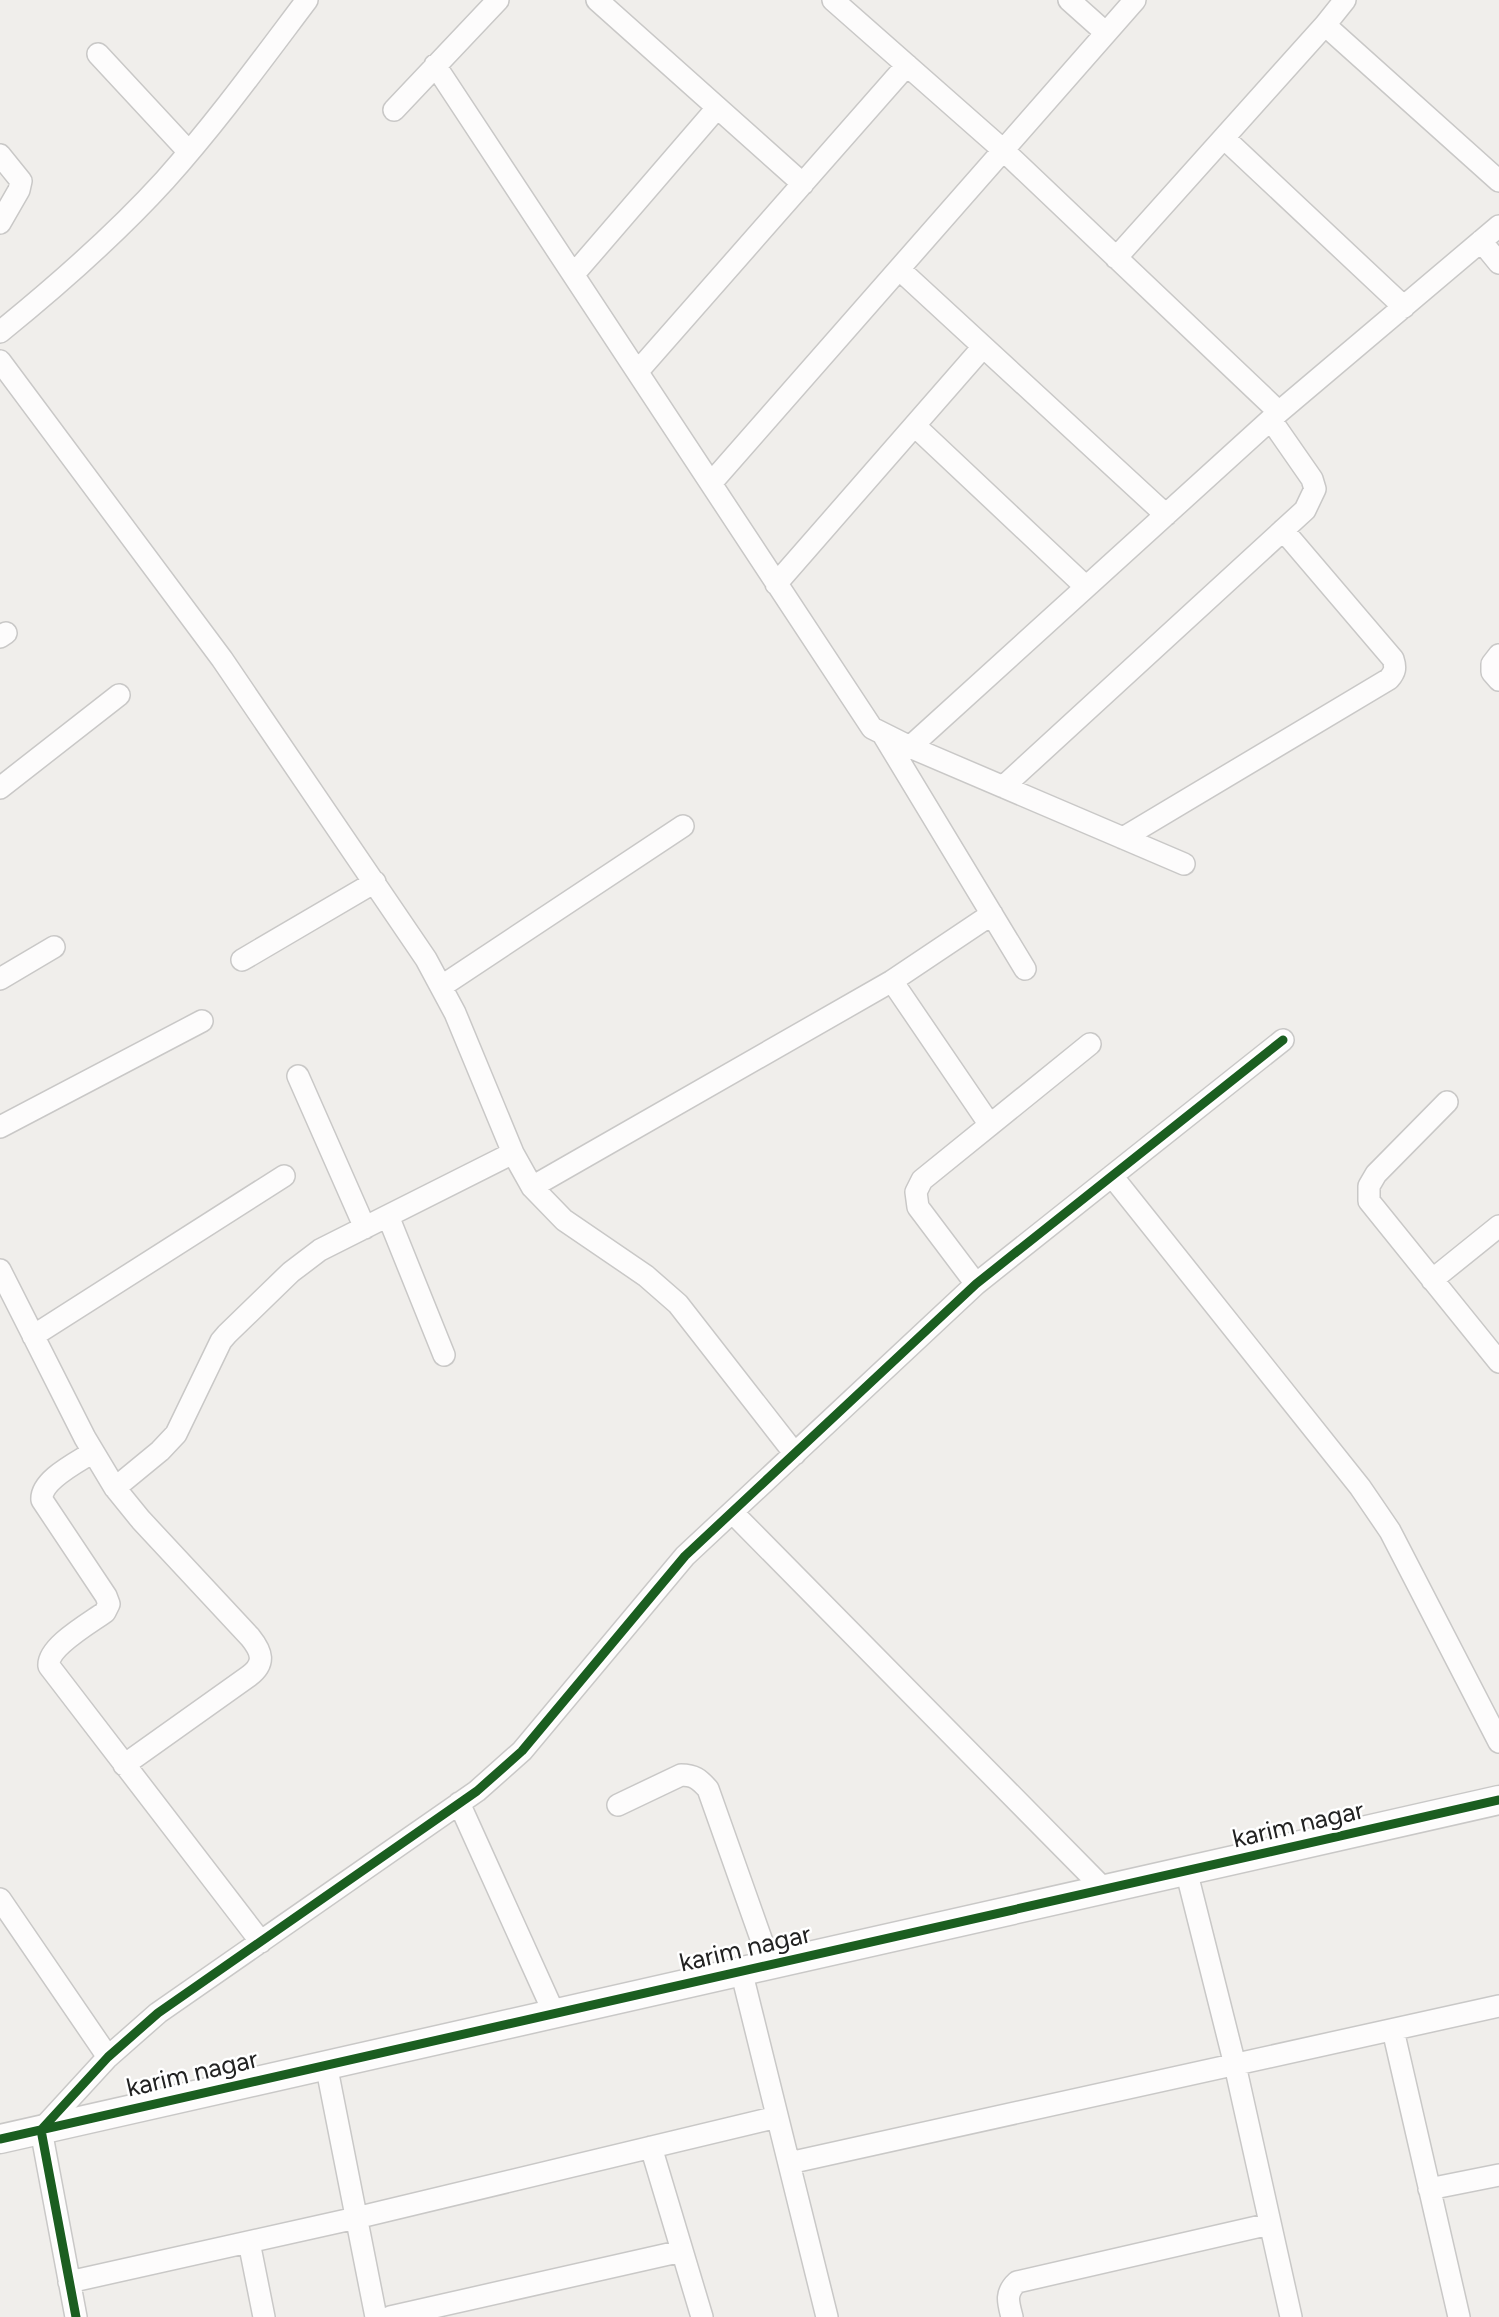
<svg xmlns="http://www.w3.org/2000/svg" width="1499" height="2317" viewBox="0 0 1499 2317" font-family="Figtree,sans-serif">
	<rect width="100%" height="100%" fill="#f0eeeb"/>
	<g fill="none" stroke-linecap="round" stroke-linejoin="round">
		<g stroke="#c9c8c7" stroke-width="24">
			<path id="minor" d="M597 0 803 184
				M833 0 1002 149 1279 412
				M1069 0 1106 33
				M1325 25 1499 181
				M98 54 189 152
				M435 65 872 728 910 747 1184 864
				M394 110 498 0
				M1224 138 1404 307
				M0 155 21 181 19 190 0 223
				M1481 241 1499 263
				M1116 258 1325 25 1345 0
				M899 269 1166 515
				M574 274 717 108
				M0 332C58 285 115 235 165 180 216 123 261 61 307 0
				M0 361 222 659 426 959 455 1013 513 1153 532 1187 564 1220 646 1276 678 1304 795 1454
				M638 371 907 65
				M915 426 1086 587
				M712 482 1135 0
				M776 584 983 347
				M0 637 6 633
				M1499 655 1492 664V672L1499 680
				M884 736 1025 969
				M910 747 1279 412 1499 226
				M1003 787 1305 510 1315 489 1312 479 1271 420
				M0 788 119 695
				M1123 838 1389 679C1395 672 1396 668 1393 659L1283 530
				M242 960 375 882
				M0 979 54 947
				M892 981 990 1125
				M442 986 683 826
				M298 1076 365 1228
				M1447 1102 1376 1174 1369 1186V1201L1499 1362
				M0 1127 202 1021
				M1112 1176 1360 1487 1390 1531 1499 1742
				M532 1187 892 981 992 914
				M388 1216 444 1355
				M0 1270 85 1438 115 1488 141 1520 250 1637C262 1652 266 1663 249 1676L124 1765
				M1432 1280 1499 1226
				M976 1284 918 1207 916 1192 922 1180 1090 1044
				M33 1336 284 1176
				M93 1452C78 1462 40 1480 42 1500L106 1596 109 1604 105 1612C90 1623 47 1647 49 1666L261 1942
				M115 1488 160 1451 176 1434 221 1341 227 1334 291 1272 320 1250 513 1153
				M732 1512 1104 1889
				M459 1803 554 2013
				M618 1805 681 1775C694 1775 699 1779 708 1789L770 1964
				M1186 1870 1235 2065 1291 2317
				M0 1899 108 2057
				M741 1970 827 2317
				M1393 2030 1459 2317
				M326 2064 376 2317
				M651 2147 702 2317
				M789 2163 1499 2006
				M1429 2189 1499 2175
				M249 2242 264 2317
				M69 2282 356 2218 777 2117
				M76 2317 41 2130 108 2057 158 2013 477 1791 522 1751 685 1556 976 1284 1283 1040
				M390 2317 682 2251
				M1012 2317C1008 2302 1005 2293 1017 2282L1270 2224"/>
		</g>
		<g stroke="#c9c8c7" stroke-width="31">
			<path id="tertiary" d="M0 2139 1499 1800"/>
		</g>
		<use href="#minor" stroke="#fdfcfc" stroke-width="21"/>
		<use href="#tertiary" stroke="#fdfcfc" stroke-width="28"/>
		<g stroke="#fff" stroke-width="13">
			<path id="cycleway" d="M0 2139 1499 1800
				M76 2317 41 2130 108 2057 158 2013 477 1791 522 1751 685 1556 976 1284 1283 1040"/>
		</g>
		<use href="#cycleway" stroke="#1b5e20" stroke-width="9"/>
	</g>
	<g text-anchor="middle" stroke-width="5" stroke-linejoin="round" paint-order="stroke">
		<g font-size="26" fill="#222" stroke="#fff">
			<text transform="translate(1298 1824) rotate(-13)" y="9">karim nagar</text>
			<text transform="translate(745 1948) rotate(-13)" y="9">karim nagar</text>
			<text transform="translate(192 2073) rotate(-13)" y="9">karim nagar</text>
		</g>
	</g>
</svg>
